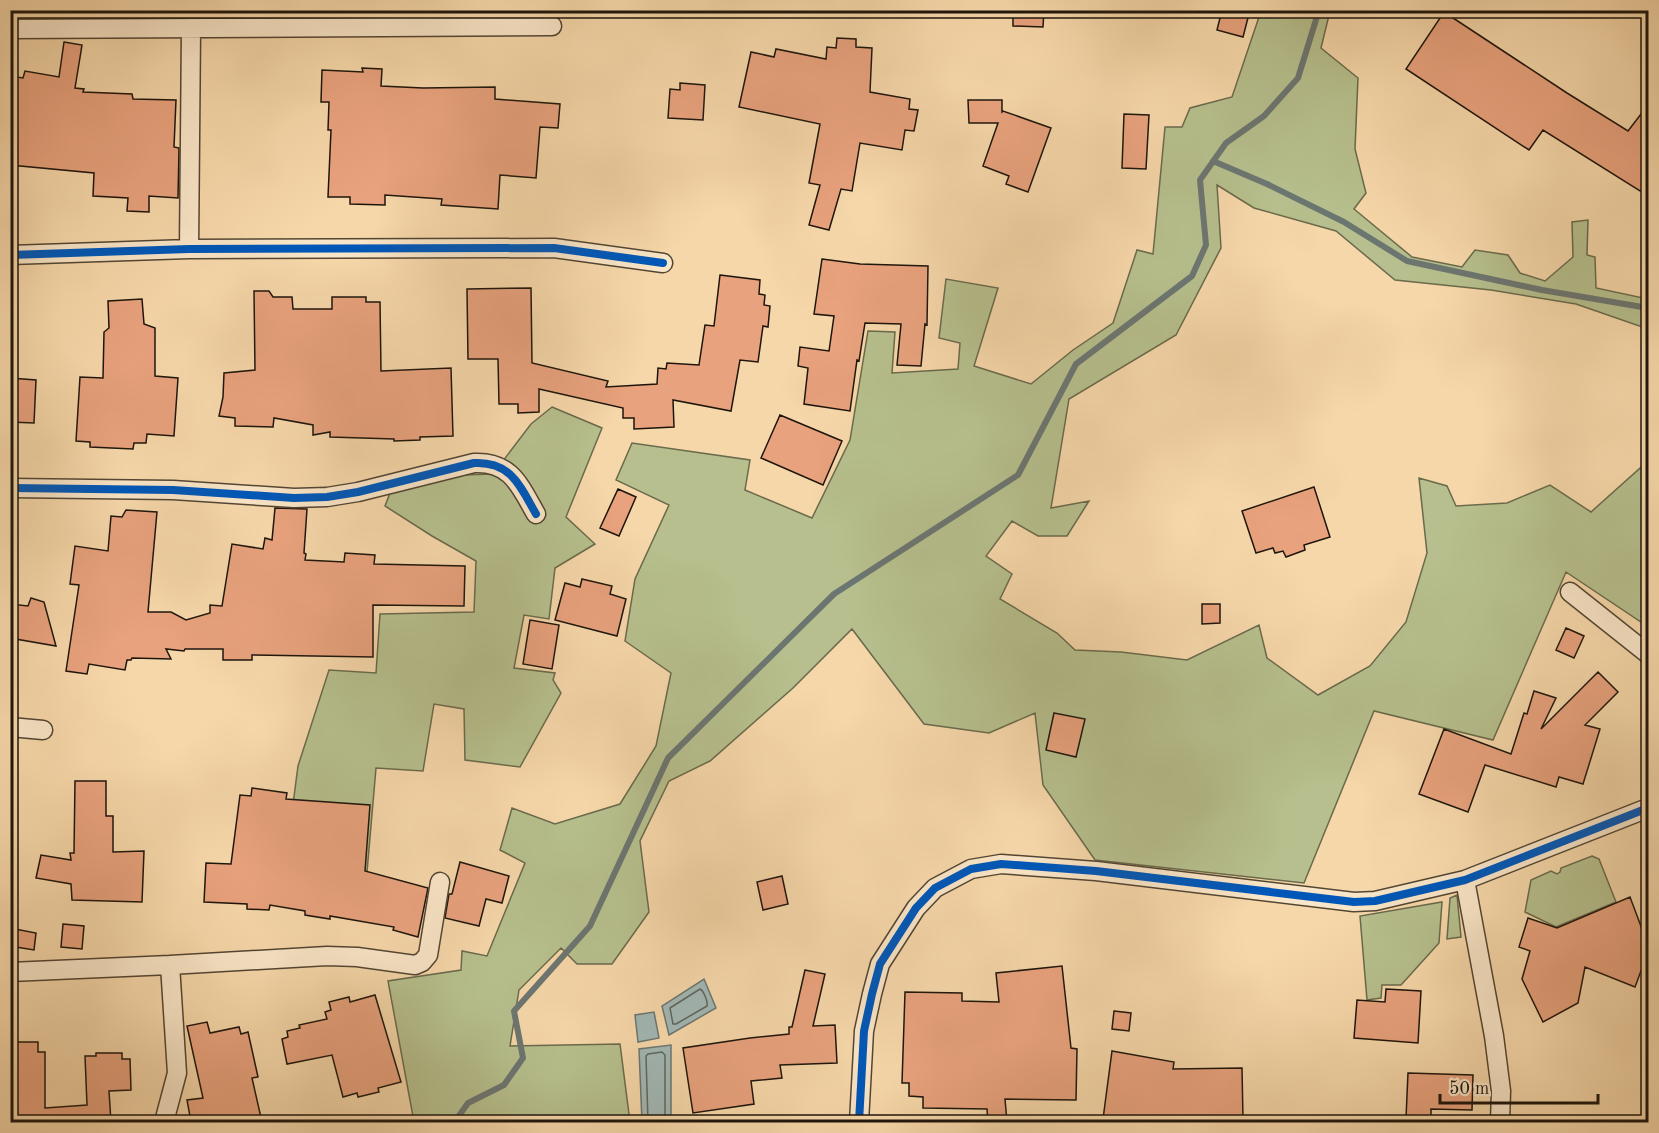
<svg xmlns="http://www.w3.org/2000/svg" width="1659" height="1133" viewBox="0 0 1659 1133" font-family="'Old Standard TT',serif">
	<rect width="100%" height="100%" fill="#f6d7a9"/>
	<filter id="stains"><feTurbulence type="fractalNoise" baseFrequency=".00333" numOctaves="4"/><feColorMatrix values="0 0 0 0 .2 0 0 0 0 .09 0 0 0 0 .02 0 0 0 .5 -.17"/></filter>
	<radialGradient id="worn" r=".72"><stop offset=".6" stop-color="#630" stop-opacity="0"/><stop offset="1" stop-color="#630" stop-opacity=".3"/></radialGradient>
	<path fill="#b6bf8d" stroke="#6a6a4c" stroke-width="1.5" d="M1261 11H1330L1321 48 1358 78 1355 149 1366 193 1354 209 1412 257 1462 267 1475 250 1508 255 1520 273 1545 281 1573 257 1572 222 1588 220 1587 255 1595 257 1596 288 1648 299V329L1576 304 1491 290 1395 280 1336 231 1254 208 1217 185 1221 248 1176 335 1069 399 1051 508 1089 501 1067 536H1038L1012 521 986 556 1012 574 1000 599 1057 633 1075 650 1121 652 1187 660 1259 625 1267 658 1318 695 1370 666 1406 622 1427 553 1419 478 1447 486 1456 506 1507 503 1550 485 1591 512 1648 461V625L1647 626 1566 572 1493 740 1374 711 1304 883 1095 860 1043 785 1035 713 989 733 924 724 852 629 793 688 710 761 669 781 640 841 649 912 612 964H577L561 948 519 990 510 1046 620 1044 630 1122H414L388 981 461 970 462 951 487 956 525 863 500 850 512 808 555 824 620 804 656 746 671 673 625 641 635 579 669 505 616 480 632 443 750 460 745 490 812 518 850 440 868 331 895 332 892 373 958 369 960 343 939 338 946 279 998 288 974 366 1031 384 1073 350 1113 323 1137 250 1153 254 1165 127H1182L1190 108 1232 97Z
		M552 407 602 428 566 517 595 544 555 568 549 619 524 615 514 668 555 673 553 680 561 693 520 767 465 760 464 709 434 704 423 771 376 768 367 872 286 858 298 766 329 670 376 673 380 614 474 612 476 561 432 536 385 506 390 493 462 475 493 474 531 424Z
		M1592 856 1599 859 1616 902 1556 927 1525 912 1531 880 1551 871 1557 874 1560 872 1561 868Z
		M1457 895 1461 937 1447 939 1450 898Z
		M1442 902 1439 943 1401 985H1382L1381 998 1367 1000 1360 916Z"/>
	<path fill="#a1b7b4" stroke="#6c7671" stroke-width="1.5" d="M704 979 716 1008 669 1035 662 1006Z
		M654 1012 659 1038 638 1042 635 1015Z
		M671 1045V1122H642L639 1049Z"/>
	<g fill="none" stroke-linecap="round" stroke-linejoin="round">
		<path stroke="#5f6660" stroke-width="1.5" d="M700 989C704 991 708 1002 707 1006L676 1024H673L670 1008Z
			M648 1122 646 1056 648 1054 662 1052 665 1055V1122"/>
		<path stroke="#6c7671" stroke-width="6" d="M1213 161 1267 184 1344 222 1407 261 1542 290 1648 308
			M456 1122V1120L468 1103 504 1085 523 1058 514 1011 590 926 668 758 834 594 1018 475 1076 364 1192 276 1206 245 1200 180 1226 143 1264 116 1298 78 1319 10"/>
	</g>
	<path fill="#e8a27d" stroke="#1d150c" stroke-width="1.5" d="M1013 10H1044L1043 27 1013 26Z
		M1222 10H1250L1243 37 1217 30Z
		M1444 12 1567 93 1628 131 1648 105V196L1543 130 1529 150 1406 69Z
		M837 38 856 39V47L872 48 870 92 910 99 909 109 918 110 914 131 905 130 902 150 860 143 852 191 841 189 829 230 809 225 820 185 809 183 820 124 739 107 751 52 774 57 776 49 826 59 827 47 836 48Z
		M64 42 82 45 75 88 84 89 83 92 132 94 133 99 176 100 174 147 179 148 178 198 149 196V212L127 211 128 198 93 196 94 173 10 165V76L23 78 25 71 59 77Z
		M362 68 382 69 381 86 423 88 495 87V99L560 104 558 128 540 127 536 178 500 175 498 209 441 205 442 199 385 195V205L350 204V197H328L331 130H328L329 102H321L322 70 363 72Z
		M680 83 705 85 703 120 668 118 670 89 680 90Z
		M968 100H1002V112L1003 111 1051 128 1028 192 1006 184 1009 176 983 166 998 123H969Z
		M1124 114 1149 115 1146 169 1122 168Z
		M822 259 860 264 928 266 927 325 925 324 921 366 897 365 901 324 865 323 859 361 857 360 850 411 804 404 808 368 798 366 800 347 829 351 834 316 814 314Z
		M720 275 760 280 759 294 765 295 764 305 770 306 768 327 763 326 758 362 740 360 731 411 673 400 674 427 634 429V418H623V408L539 389V412L518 413V404H499L498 359H468L467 289 531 288 532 363 608 381 606 387 657 384 658 368 666 369 667 363 699 365 705 325 714 326Z
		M254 291H269L273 297H292L293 309H332V297H366V302H380L381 371 451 368 453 436 420 437V440L394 441V439L330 437V432L313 435V425L274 418 273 427 235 426V418L219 416 223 397 224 373 255 370Z
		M142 299 144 324 155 328V376L178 378 174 436 147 434 146 443H134L133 449 90 447V442L76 441 80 377 103 378 104 332 109 328 108 301Z
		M10 378 36 380 34 423 10 422Z
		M780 415 842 441 823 485 761 458Z
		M1314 487 1330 537 1304 545 1305 550 1286 557 1283 551 1275 553 1273 548 1256 553 1242 511Z
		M618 489 636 497 619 536 600 528Z
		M275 508 307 509 304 553 306 554 305 560 344 562 345 553 375 555 374 564 465 566 464 606 373 605V657L252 655V660H223V649H185L184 651 166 649 171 659 132 658 131 660H127L125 670 89 664 87 674 66 671 79 585 70 584 75 546 108 551 111 516 122 517 126 510 157 512 148 612H171L186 620 210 613V605L222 606 232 544 263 549 265 538 272 540Z
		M582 579 612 586 610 594 626 599 617 636 555 620 565 583 580 587Z
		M31 598 44 602 56 646 10 638V604L28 606Z
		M1202 604H1220V623L1202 624Z
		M530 620 559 625 552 669 523 664Z
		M1566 628 1584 636 1574 658 1556 650Z
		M1598 672 1618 692 1585 725 1600 729 1583 784 1559 777 1556 787 1485 765 1468 812 1419 794 1444 729 1511 754 1524 713 1527 714 1534 691 1556 698 1541 729Z
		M1054 713 1085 719 1076 757 1046 750Z
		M75 781H106V816H113V852L144 851 142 902 72 900 71 884 36 878 41 855 71 860 70 853H74Z
		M252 788 287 793 286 799 370 805 365 871 428 888 418 937 393 930 394 927 330 916V919L305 915V911L270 905 269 910 247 909V904L204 902 206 863 231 864 240 795 251 796Z
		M460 862 509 876 502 903 486 899 479 926 445 918 449 894H452Z
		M782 876 788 904 763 910 757 882Z
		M1630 897 1648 945V952L1635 987 1585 967 1578 1003 1543 1022 1522 979 1530 951 1519 947 1528 918 1557 928Z
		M63 924 84 926 82 949 61 947Z
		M10 928 36 933 34 950 10 946Z
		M1062 966 1071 1048 1077 1049 1076 1100 1005 1099 1007 1122H988L987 1109 923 1108V1097L909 1096V1083H902L905 992 962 993V1001L999 1002 996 973Z
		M805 970 825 974 813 1026 835 1025 837 1063 780 1065 782 1078 751 1081 754 1104 693 1113 683 1048 750 1038 789 1034V1027H792Z
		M1386 989 1421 991 1418 1043 1354 1038 1357 1000 1385 1002Z
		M375 995 401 1082 378 1088 379 1092 358 1097 357 1093 343 1097 332 1055 287 1064 282 1039 288 1037 287 1031 300 1028 299 1025 327 1019 325 1012 331 1010 329 1002 349 997 350 1002Z
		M1114 1011 1131 1013 1129 1031 1112 1029Z
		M207 1022 210 1033 239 1027 241 1034 248 1032 258 1077 252 1078 262 1122H191L187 1100 203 1098 187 1026Z
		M10 1042H38V1052H45V1108L87 1105 85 1056H96V1053H122V1059H130L131 1090 109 1091 111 1122H10Z
		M1112 1051 1174 1062 1173 1069 1242 1068 1243 1119H1228V1122H1126L1103 1119Z
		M1408 1073 1473 1075 1472 1110 1431 1109V1119L1406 1118Z"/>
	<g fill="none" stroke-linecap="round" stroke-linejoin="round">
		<g stroke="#534633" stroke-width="21">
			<path id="minor" d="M10 29 552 26
				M189 249 191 28
				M10 255 189 249 554 248 663 263
				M10 488 173 490 294 498 327 497 358 492 474 463C511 461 520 486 536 514
				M1570 592 1648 654
				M10 727 43 730
				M1465 880 1494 1036 1501 1091 1500 1122
				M10 972 170 965 327 956 357 957 415 965 422 962 428 955 440 882
				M164 1122 177 1073 170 965
				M859 1122 864 1031 872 994 880 964 916 908 935 888 971 869 1001 864 1096 871 1354 902 1375 901 1465 880 1648 808"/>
		</g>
		<use href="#minor" stroke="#f9e5c7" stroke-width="18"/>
		<g stroke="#f9e5c7" stroke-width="11">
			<path id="cycleway" d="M10 255 189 249 554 248 663 263
				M10 488 173 490 294 498 327 497 358 492 474 463C511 461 520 486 536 514
				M859 1122 864 1031 872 994 880 964 916 908 935 888 971 869 1001 864 1096 871 1354 902 1375 901 1465 880 1648 808"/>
		</g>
		<use href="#cycleway" stroke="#0057b8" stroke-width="8"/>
	</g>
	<rect width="1659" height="1133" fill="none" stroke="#f6d7a9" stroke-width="36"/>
	<rect x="12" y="12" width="1635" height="1109" fill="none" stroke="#1d150c" stroke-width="3"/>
	<rect x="18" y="18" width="1623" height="1097" fill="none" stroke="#1d150c" stroke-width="1.5"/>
	<path d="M1440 1094v9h158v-9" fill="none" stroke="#1d150c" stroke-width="3"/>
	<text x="1449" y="1094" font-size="18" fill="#1d150c" stroke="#f9e5c7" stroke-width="4.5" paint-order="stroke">50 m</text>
	<rect width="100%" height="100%" filter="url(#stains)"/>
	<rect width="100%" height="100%" fill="url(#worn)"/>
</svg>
